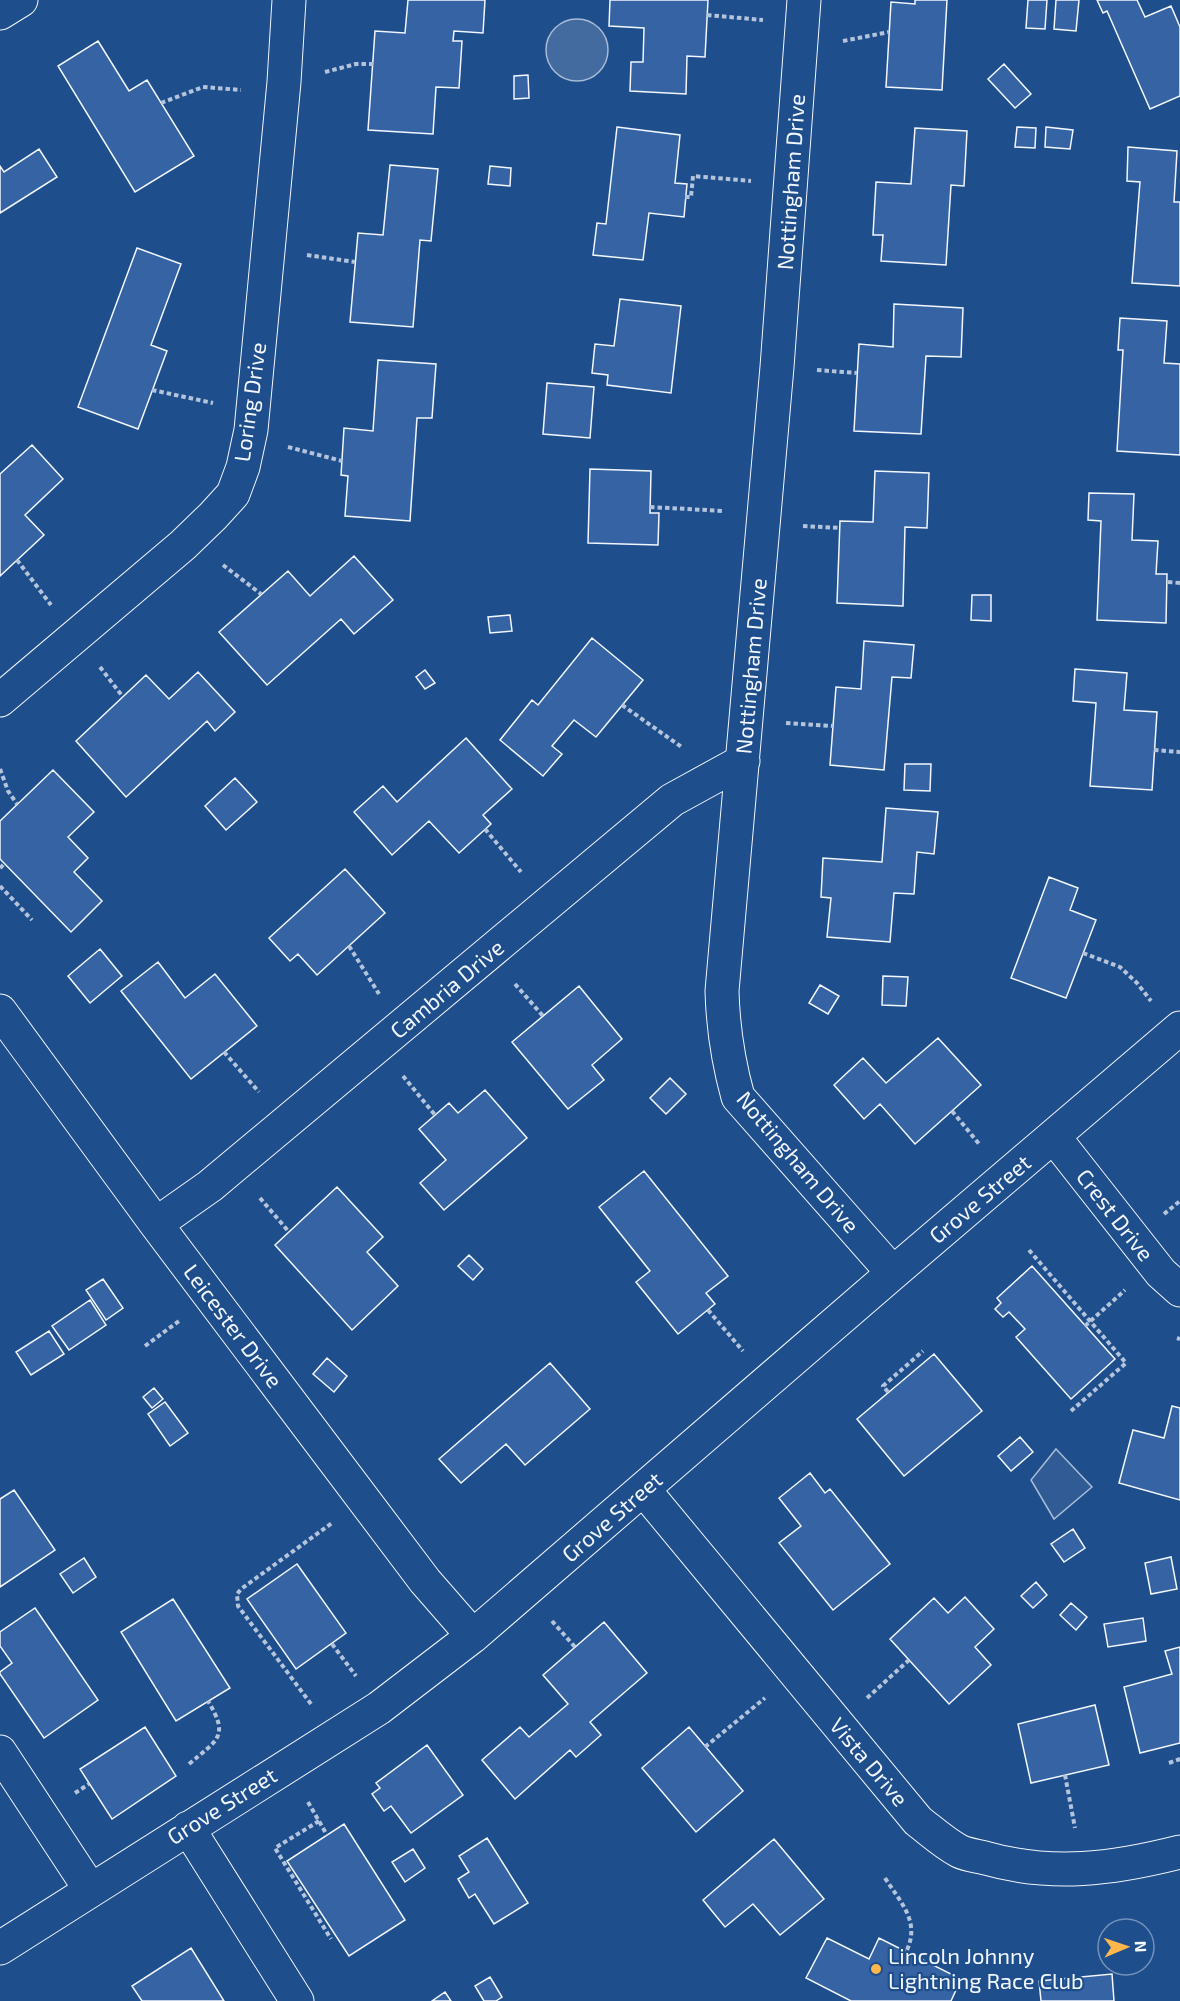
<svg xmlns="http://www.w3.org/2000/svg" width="1180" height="2001" viewBox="0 0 1180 2001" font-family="'Exo 2',sans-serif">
	<rect width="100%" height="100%" fill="#1f4e8c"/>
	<path fill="#305b95" stroke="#a8bbd7" stroke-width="1.5" d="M1056 1449 1092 1487 1054 1519 1031 1480Z"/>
	<path fill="#446ba0" stroke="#a8bbd7" stroke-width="1.5" d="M546 50a31 31 0 1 1 62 0a31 31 0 1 1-62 0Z"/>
	<path fill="#3563a3" stroke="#f2f6ff" stroke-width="1.5" d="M408 0H485L483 33 454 31 453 41H462L459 88 436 87 433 134 368 130 375 31 405 33Z
		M610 0H708L705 57 687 56 686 94 630 91 631 62H643L644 28 609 26Z
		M915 0H947L942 90 886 87 891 2 915 4Z
		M1028 0H1047L1045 29 1026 28Z
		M1056 0H1079L1076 31 1054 29Z
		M1097 0H1137L1145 17 1171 6 1180 27V96L1150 109 1107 11 1103 13Z
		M98 41 129 91 147 80 194 156 135 192 58 66Z
		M1004 64 1031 94 1015 108 988 79Z
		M528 75 529 98 514 99V76Z
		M617 127 680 135 675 183 687 184 684 217 649 213 643 260 593 255 597 223 606 224Z
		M1017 127 1036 128 1035 148 1015 147Z
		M1046 127 1073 130 1070 149 1045 147Z
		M915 128 967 131 964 186 951 185 946 265 881 261 883 235H873L876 182 911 184Z
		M1128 147 1177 151 1174 202H1180V286L1132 283 1140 182 1127 181Z
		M39 149 57 177 0 213V166L4 172Z
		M390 165 438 169 431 241 420 240 413 327 350 322 358 233 383 235Z
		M490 166 511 168 510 186 488 184Z
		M137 248 181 264 151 345 167 351 138 429 78 407Z
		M620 299 681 306 671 393 607 385 608 375 592 373 595 344 614 346Z
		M894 304 963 308 961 357 926 356 921 434 854 431 859 344 893 347Z
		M1120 318 1167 321 1164 363 1180 364V455L1117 451 1123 350H1118Z
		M378 360 436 364 432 418H417L410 521 345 516 348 476 341 475 344 428 373 431Z
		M547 383 594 387 590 438 543 434Z
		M32 445 63 479 25 515 44 535 0 576V474Z
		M590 469 651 471 650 513H659L658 545 588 543Z
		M875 471 929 473 927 528 905 527 903 606 837 603 840 521 873 522Z
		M1089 493 1134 494 1132 540 1158 541 1156 574H1167L1166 623 1097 620 1101 521 1088 520Z
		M354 556 393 600 354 634 341 619 267 685 219 632 288 571 310 596Z
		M972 595H991V621L971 620Z
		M510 615 512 631 490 633 488 617Z
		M592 638 643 680 596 737 574 720 552 746 562 754 543 776 500 740 532 700 538 705Z
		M864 641 914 645 911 678 892 677 884 770 830 765 836 687 861 689Z
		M1075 669 1127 673 1124 710 1157 712 1152 790 1090 786 1096 703 1073 701Z
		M425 670 435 683 425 689 416 677Z
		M198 672 235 712 215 731 207 721 126 797 76 741 146 675 169 699Z
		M466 738 512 789 483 815 491 824 459 853 429 821 392 855 354 812 383 786 397 802Z
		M905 764H931L930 791 904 790Z
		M53 770 94 812 68 837 88 858 74 872 102 901 71 932 0 859V821Z
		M235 778 257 802 226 830 205 806Z
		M886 808 938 812 934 854 917 852 914 894 894 893 890 942 827 937 831 898 821 897 823 858 882 862Z
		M345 869 385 913 317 975 298 954 290 961 269 938Z
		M1049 877 1078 888 1070 910 1096 920 1066 998 1011 978Z
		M100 949 122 976 90 1003 68 976Z
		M158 962 185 998 215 974 257 1026 191 1079 121 991Z
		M883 976 908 977 906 1006 882 1005Z
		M820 985 839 996 828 1014 809 1003Z
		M579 986 622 1039 592 1065 604 1080 568 1109 512 1042Z
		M938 1038 981 1085 915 1144 880 1104 864 1119 834 1085 863 1058 886 1083Z
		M670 1078 686 1094 666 1114 650 1098Z
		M485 1090 527 1138 444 1210 420 1183 446 1160 419 1129 449 1103 458 1113Z
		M644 1171 728 1276 706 1293 715 1304 678 1334 636 1282 650 1271 599 1207Z
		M337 1187 383 1237 367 1252 398 1286 352 1330 275 1245Z
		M469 1255 483 1269 473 1280 458 1266Z
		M1032 1266 1115 1359 1071 1399 1016 1337 1025 1329 1009 1312 1003 1317 995 1309 1001 1303 997 1298Z
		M103 1279 123 1308 106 1320 86 1290Z
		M90 1300 106 1325 69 1350 52 1326Z
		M49 1331 64 1354 31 1375 16 1352Z
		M934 1354 982 1411 904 1476 857 1419Z
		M327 1358 347 1376 334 1392 313 1374Z
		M550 1363 590 1409 525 1465 506 1444 461 1483 439 1459Z
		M154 1388 163 1399 152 1408 143 1397Z
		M165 1402 188 1433 170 1446 148 1414Z
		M1172 1406 1180 1408V1500L1119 1483 1133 1430 1164 1438Z
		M1020 1437 1033 1452 1011 1471 998 1456Z
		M810 1473 825 1493 830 1489 890 1564 833 1610 779 1543 801 1526 779 1498Z
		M14 1490 55 1550 0 1587V1499Z
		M1073 1529 1085 1548 1064 1562 1051 1544Z
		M1171 1557 1177 1589 1151 1594 1145 1563Z
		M84 1558 96 1577 73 1593 60 1574Z
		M297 1564 346 1633 296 1669 247 1599Z
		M1036 1582 1047 1595 1033 1608 1021 1596Z
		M965 1597 994 1629 975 1647 991 1665 949 1704 890 1639 934 1598 948 1613Z
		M173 1599 230 1688 176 1721 121 1632Z
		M1071 1603 1087 1617 1076 1630 1060 1615Z
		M35 1608 98 1700 44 1738 0 1674V1672L12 1663 0 1646V1632Z
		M1143 1618 1146 1641 1108 1647 1104 1624Z
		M604 1622 647 1673 590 1722 601 1735 576 1757 570 1750 515 1799 482 1760 520 1727 529 1737 568 1704 543 1675Z
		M1180 1647V1743L1140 1753 1124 1687 1172 1674 1165 1651Z
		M1095 1705 1109 1765 1031 1783 1018 1724Z
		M145 1727 176 1776 112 1819 80 1769Z
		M689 1727 743 1791 696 1832 642 1768Z
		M427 1745 463 1795 411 1833 391 1806 384 1811 372 1794 380 1788 376 1783Z
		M344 1824 405 1920 349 1956 287 1861Z
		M487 1838 528 1903 494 1924 475 1894 469 1898 458 1879 469 1872 459 1856Z
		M774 1839 824 1899 780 1935 753 1904 725 1927 703 1900Z
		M413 1849 425 1868 405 1882 392 1862Z
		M827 1938 869 1959 879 1938 961 1979 951 2001H851L806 1978Z
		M191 1948 224 2001H142L132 1986Z
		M1112 1974 1114 2001H1041L1039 1981Z
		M490 1977 502 1997 496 2001H484L475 1986Z
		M445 1992 451 2001H432Z"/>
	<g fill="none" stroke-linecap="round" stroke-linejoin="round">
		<g stroke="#f2f6ff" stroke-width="35">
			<path id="street" d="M804 0 777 367 722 991C723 1028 728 1061 738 1097L893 1273
				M0 13 21 0
				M0 700 183 545 213 516 233 494 243 467 251 430 284 82 289 0
				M0 1011 156 1224 425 1581 473 1636
				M1054 1137 1161 1273 1180 1290
				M156 1224 210 1186 672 800 743 761
				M644 1490 918 1821C931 1831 944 1843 959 1851 967 1855 977 1856 985 1858 1052 1877 1113 1869 1180 1852
				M0 1752 90 1889
				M188 1828 297 2001
				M0 1948 379 1708 473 1636 893 1273 1180 1028"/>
		</g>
		<path stroke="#b3c4dc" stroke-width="4" stroke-dasharray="4.5 3" stroke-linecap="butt" d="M707 15 763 20
			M843 41 889 32
			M325 72 356 64H373
			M161 103 203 87 241 90
			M685 197H691L693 176 751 181
			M307 255 355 262
			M817 370 857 373
			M152 390 213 403
			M288 447 342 461
			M650 507 724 511
			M803 526 840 528
			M17 560 51 605
			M223 565 261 594
			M1168 582 1180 583
			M100 667 123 697
			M622 705 683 748
			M786 723 833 726
			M1154 750 1180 752
			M0 769 8 791 17 804
			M485 829 521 872
			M0 868 5 863
			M0 886 32 920
			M349 946 379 994
			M1083 953 1120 967 1137 983 1151 1001
			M515 984 543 1016
			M224 1052 259 1092
			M403 1076 435 1115
			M952 1111 980 1145
			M260 1198 289 1232
			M1164 1214 1180 1201
			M1029 1250 1126 1363 1071 1411
			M708 1310 743 1351
			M1085 1326 1125 1290
			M1177 1338 1180 1339
			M145 1346 179 1321
			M888 1392 883 1386 923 1351
			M552 1621 575 1647
			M332 1644 356 1676
			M867 1698 909 1660
			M311 1704 238 1606 237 1594 241 1589 332 1523
			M705 1747 765 1698
			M1169 1763 1180 1759
			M189 1764C217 1740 230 1737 208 1701
			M1065 1775 1075 1828
			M75 1793 89 1784
			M308 1802 327 1835
			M319 1821 275 1848 331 1939
			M885 1878C901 1903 921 1922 906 1952"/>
		<use href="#street" stroke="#1f4e8c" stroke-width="33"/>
	</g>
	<circle fill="#ffb74d" stroke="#1f4e8c" stroke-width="2" cx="876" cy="1969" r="6"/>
	<g text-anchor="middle" stroke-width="4.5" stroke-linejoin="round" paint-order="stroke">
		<g font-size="22" fill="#f2f6ff" stroke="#1f4e8c">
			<text transform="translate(791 182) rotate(-86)" y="8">Nottingham Drive</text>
			<text transform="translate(250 402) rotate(-82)" y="8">Loring Drive</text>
			<text transform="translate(751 666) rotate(-85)" y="8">Nottingham Drive</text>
			<text transform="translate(447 989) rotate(-40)" y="8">Cambria Drive</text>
			<text transform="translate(798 1162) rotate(50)" y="8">Nottingham Drive</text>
			<text transform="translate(980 1199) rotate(-40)" y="8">Grove Street</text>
			<text transform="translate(1115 1215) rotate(52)" y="8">Crest Drive</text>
			<text transform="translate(233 1326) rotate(53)" y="8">Leicester Drive</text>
			<text transform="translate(612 1517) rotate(-41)" y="8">Grove Street</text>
			<text transform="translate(869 1762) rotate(50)" y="8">Vista Drive</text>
			<text transform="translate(222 1806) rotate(-32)" y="8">Grove Street</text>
		</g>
		<g font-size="22" fill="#f2f6ff" stroke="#1f4e8c" text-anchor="start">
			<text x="888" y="1964">Lincoln Johnny<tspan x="888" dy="25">Lightning Race Club</tspan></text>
		</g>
	</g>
	<g transform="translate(1126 1947) rotate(88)"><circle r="28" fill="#1f4e8c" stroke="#7391ba" stroke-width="1.5"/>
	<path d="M0-4.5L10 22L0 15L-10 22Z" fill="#ffb74d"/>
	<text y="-9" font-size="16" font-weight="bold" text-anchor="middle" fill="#f2f6ff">N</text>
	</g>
</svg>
